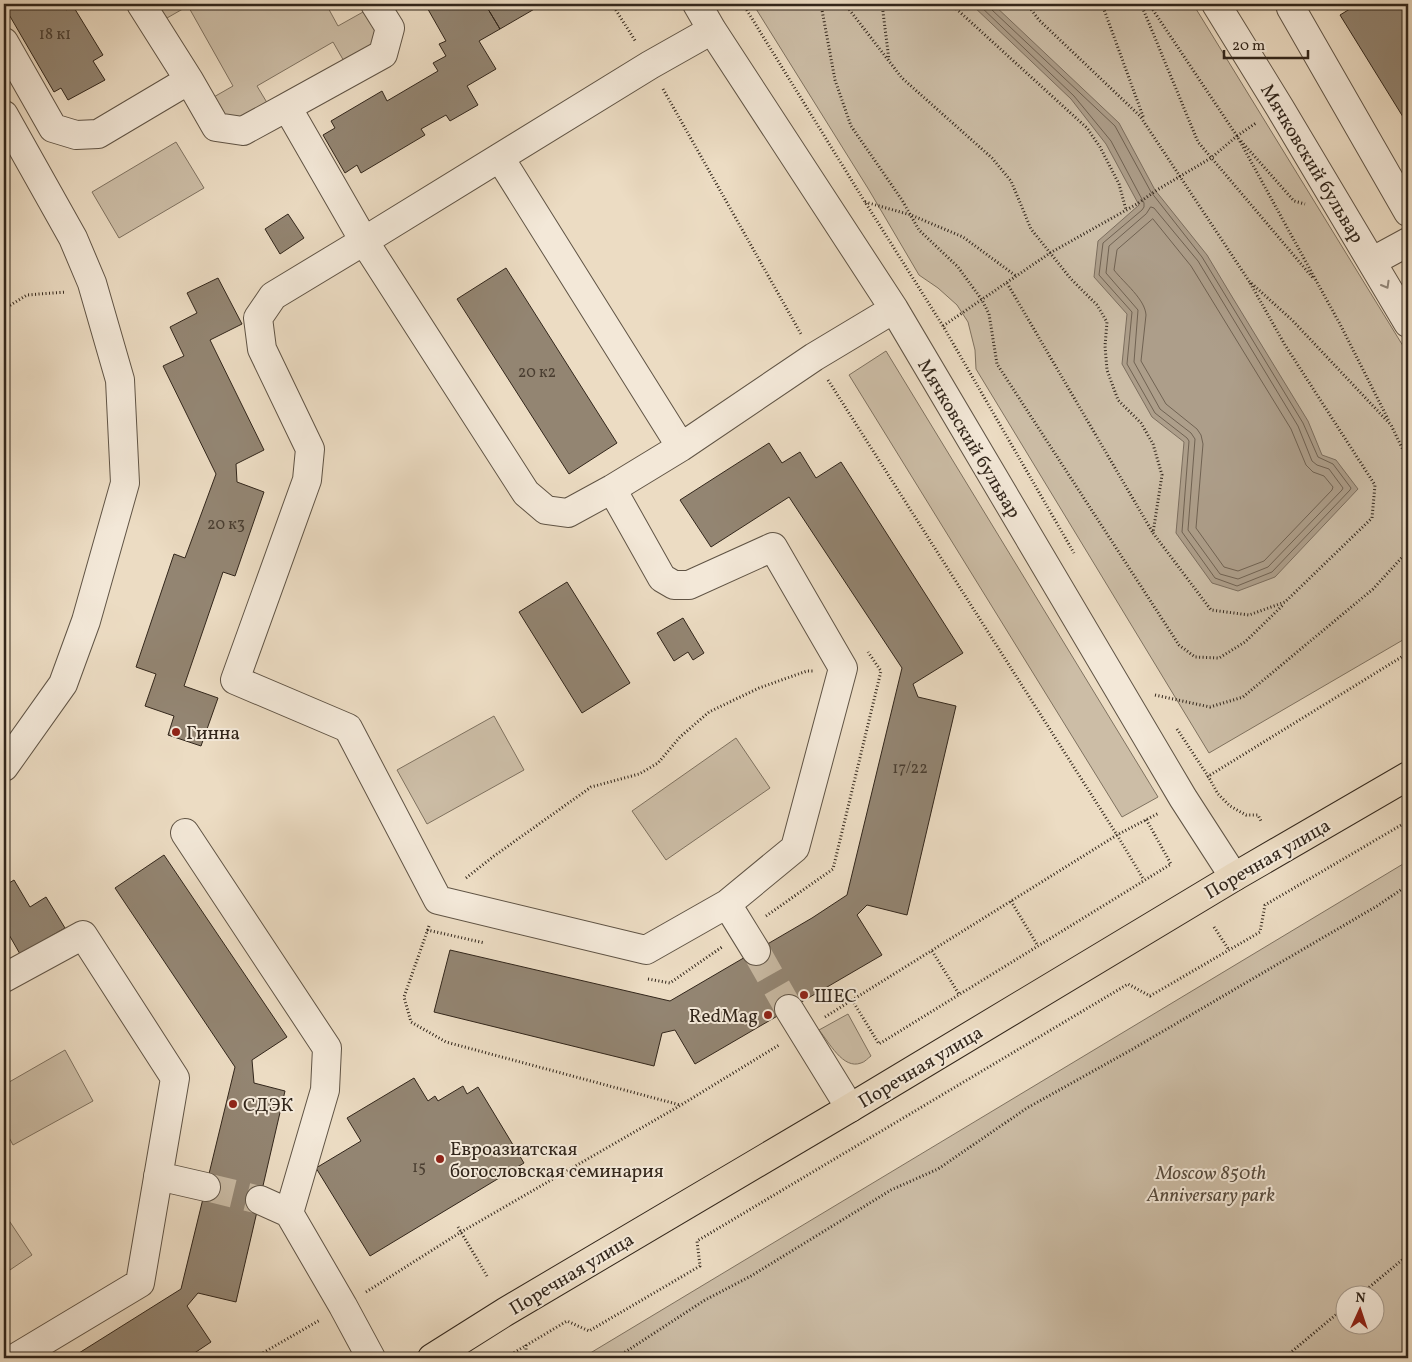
<svg xmlns="http://www.w3.org/2000/svg" width="1412" height="1362" viewBox="0 0 1412 1362" font-family="Vollkorn,serif">
	<rect width="100%" height="100%" fill="#ecdcc3"/>
	<filter id="stains"><feTurbulence type="fractalNoise" baseFrequency=".004" numOctaves="4"/><feColorMatrix values="0 0 0 0 .2 0 0 0 0 .09 0 0 0 0 .02 0 0 0 .5 -.17"/></filter>
	<radialGradient id="worn" r=".72"><stop offset=".6" stop-color="#630" stop-opacity="0"/><stop offset="1" stop-color="#630" stop-opacity=".3"/></radialGradient>
	<path fill="#ccbda6" stroke="#7f7260" fill-rule="evenodd" d="M157 4H326L338 26 363 12 375 30 371 47 345 63 333 42 257 86 269 106 246 118 226 116 212 98 233 86 188 6 167 18Z
		M753 4H1193L1408 354V637L1209 753 976 369 975 350 968 322 957 305 938 288 919 275 869 190Z
		M176 142 204 188 119 238 92 192Z
		M886 351 1158 797 1122 817 849 375Z
		M494 716 524 770 427 824 397 770Z
		M736 738 770 788 666 860 632 811Z
		M1408 861V1358H582ZM1344 1294H1374V1324H1344Z
		M848 1014 871 1056C868 1058 865 1062 861 1063 843 1070 829 1042 819 1030Z
		M65 1050 93 1101 13 1145 4 1128V1085Z
		M4 1213 32 1255 4 1274Z"/>
	<path fill="#ad9e8a" stroke="#7c6e5e" d="M971 4H993L1119 123 1155 190 1207 255 1231 295 1308 421 1322 455 1336 460 1358 489 1275 577 1238 591 1212 583 1176 533 1184 442 1152 417 1122 364 1127 314 1094 277 1098 241 1139 205 1106 144 1071 99Z"/>
	<g fill="none" stroke-linecap="round" stroke-linejoin="round">
		<path stroke="#706252" stroke-width="1" d="M978 4 1074 96 1111 141 1144 203V207L1142 210 1103 243 1099 275 1132 312 1127 364 1155 413 1187 438 1189 441 1182 532 1215 578 1237 586 1272 572 1350 490 1351 488 1333 464 1318 457 1303 423 1227 298 1202 257 1151 192 1115 126 992 10 990 4
			M1151 207 1154 208 1198 261 1298 426 1312 461 1317 465 1329 469 1343 488 1342 490 1268 567 1238 579 1220 574 1188 530 1195 439 1191 433 1160 409 1134 362 1138 310 1106 273 1109 246 1146 214Z
			M1153 219 1191 266 1291 429 1306 465 1313 472 1324 476 1333 487 1332 490 1264 561 1238 571 1224 567 1196 528 1203 444 1201 435 1197 429 1166 404 1141 361 1146 315C1145 299 1124 283 1114 270L1117 250Z"/>
	</g>
	<path fill="#938572" stroke="#32261b" d="M4 4H62L66 10 73 6 103 55 93 61 105 80 68 100 61 88 54 92 4 6Z
		M425 4H485L500 29 479 41 496 69 467 86 478 105 450 121 446 115 421 129 425 135 361 173 357 165 345 173 323 135 335 128 331 121 382 91 387 101 438 71 433 63 446 56 439 44 446 41Z
		M485 4H543L500 29Z
		M1358 4H1403L1408 13V125L1340 15Z
		M288 214 304 238 280 254 265 229Z
		M506 268 617 443 569 474 457 299Z
		M218 278 242 324 210 340 264 450 236 464 237 482 264 492 235 576 223 572 184 686 218 698 201 746 168 735 174 716 145 706 156 674 136 667 174 554 185 558 216 474 163 366 184 356 170 327 197 313 187 293Z
		M769 443 782 463 800 452 816 478 841 462 963 653 913 684 918 697 956 706 907 915 867 905 857 915 882 955 695 1064 675 1030 662 1033 654 1066 434 1012 450 950 670 1001 812 918 847 895 902 668 789 497 711 547 680 500Z
		M567 582 630 683 582 713 519 612Z
		M683 618 704 653 693 660 688 652 674 661 657 633Z
		M164 855 287 1037 252 1060 254 1083 285 1091 236 1302 198 1293 187 1306 211 1342 187 1358H71L181 1289 235 1067 115 888Z
		M14 880 30 907 46 897 65 928 20 954 4 926V886Z
		M414 1078 428 1101 435 1096 438 1101 463 1086 467 1094 478 1087 524 1163 370 1256 316 1168 361 1141 347 1118Z"/>
	<g fill="none" stroke-linecap="round" stroke-linejoin="round">
		<path stroke="#c7b8a1" stroke-width="28" stroke-dasharray="28 14" stroke-linecap="butt" d="M756 951 789 1009
			M206 1187 260 1200"/>
		<g stroke="#605445" stroke-width="30">
			<path id="minor" d="M375 4 390 28 383 54 287 107 364 241 650 65 712 30
				M697 4 712 30 894 309 1183 798 1234 877
				M1216 4 1280 108 1408 323
				M1290 4 1291 8 1408 212
				M4 42 53 128 76 135 98 134 189 80 141 4
				M189 80 216 127 243 131 287 107
				M4 115 73 238 92 283 120 380 125 483 86 621 63 684 4 767
				M500 158 681 447
				M1373 261 1408 242
				M612 489 662 578 674 585H689L773 547 843 668 795 848 727 904 646 950 438 900 348 728 235 680 307 480 310 449 262 349 258 318 273 296 364 241 526 493 546 510 568 513 612 489 681 447 814 357 894 309
				M185 833 327 1048 325 1090 289 1213 343 1306 371 1358
				M727 904 756 951
				M4 978 83 935 175 1078 140 1283 15 1358
				M789 1009 850 1108
				M158 1176 206 1187
				M260 1200 289 1213"/>
		</g>
		<g stroke="#32261b" stroke-width="30">
			<path id="major" d="M432 1358 505 1312 850 1108 1234 877 1408 776"/>
		</g>
		<path stroke="#32261b" stroke-width="3" stroke-dasharray="1 2.5" stroke-linecap="butt" d="M612 4 636 42
			M743 4 865 202 943 326 1074 553
			M822 4V10L835 80 851 126 902 200 919 230 958 267 982 300 989 314 997 364 1179 645 1195 657 1219 658 1245 642 1283 605
			M845 4 902 78 992 158 1011 181 1031 229 1071 279 1097 305 1107 322 1105 346 1107 370 1118 400 1141 423 1153 444 1162 475 1153 533 1211 610 1249 615 1285 602 1372 518 1375 485 1285 345 1249 281
			M882 4 889 60
			M951 4 1087 128 1100 147 1119 184 1126 210
			M1027 4 1039 20 1140 116 1249 281 1292 320 1391 425 1406 456 1408 467
			M1102 4 1144 119
			M1141 4 1198 142 1313 278
			M1149 4 1237 136 1341 326 1389 421
			M663 89 801 334
			M1237 136 1256 123
			M1241 141 1294 201 1305 204
			M865 202 911 215 963 237 1016 276
			M1007 283 1153 533
			M4 309 27 295 66 292
			M943 326 1050 253 1137 204 1157 190 1211 158 1237 136
			M828 380 1117 835 1144 880
			M1155 695 1210 707 1243 697 1373 589 1407 552 1408 548
			M1177 729 1208 776 1218 794 1230 806 1246 815H1258L1261 821
			M1207 777 1408 653
			M466 878 494 856 591 787 639 774 658 763 680 737 709 712 759 688 807 671H814
			M1011 901 1038 946
			M766 916 833 869 881 671 868 652
			M429 926 404 997 411 1022 446 1042 680 1105
			M1214 927 1229 950
			M427 930 485 943
			M932 951 959 994
			M648 979 670 983 722 947
			M852 1000 879 1044 1171 864 1146 819
			M825 1017 1117 835 1159 813
			M458 1227 487 1276
			M366 1292 461 1232 681 1105 779 1045
			M1361 1294 1408 1255
			M526 1345V1358
			M254 1358 320 1320
			M505 1358 567 1321 589 1331 700 1266 697 1241 1128 984 1150 996 1260 932 1265 905 1408 821
			M616 1358 705 1300 751 1276 891 1190 938 1169 1027 1108 1131 1050 1377 906 1408 885
			M1284 1358 1344 1308"/>
		<use href="#minor" stroke="#f3e8d8" stroke-width="28"/>
		<use href="#major" stroke="#ecdcc3" stroke-width="28"/>
	</g>
	<defs><path id="oneway-chevron" d="M-2-3.5L2.5 0L-2 3.5" fill="none" stroke-width="1.6" stroke-linecap="round" stroke-linejoin="round" transform="scale(1.25)"/></defs>
	<use stroke="#92877a" href="#oneway-chevron" transform="translate(1386 285) rotate(60)"/>
	<g fill="#8f2418" stroke="#f3e8d8" stroke-width="2">
		<circle cx="176" cy="732" r="5"/>
		<circle cx="804" cy="995" r="5"/>
		<circle cx="768" cy="1015" r="5"/>
		<circle cx="233" cy="1104" r="5"/>
		<circle cx="440" cy="1159" r="5"/>
	</g>
	<g text-anchor="middle" stroke-width="4" stroke-linejoin="round" paint-order="stroke">
		<g font-size="16" fill="#4a3e31">
			<text x="55" y="39">18 к1</text>
			<text x="537" y="377">20 к2</text>
			<text x="226" y="529">20 к3</text>
			<text x="910" y="773">17/22</text>
			<text x="419" y="1172">15</text>
		</g>
		<g font-size="19" fill="#32261b" stroke="#f3e8d8">
			<text transform="translate(1313 163) rotate(59)" y="7">Мячковский бульвар</text>
			<text transform="translate(970 438) rotate(59)" y="7">Мячковский бульвар</text>
			<text transform="translate(1267 858) rotate(-30)" y="7">Поречная улица</text>
			<text transform="translate(920 1066) rotate(-31)" y="7">Поречная улица</text>
			<text transform="translate(571 1273) rotate(-31)" y="7">Поречная улица</text>
		</g>
		<g font-size="19" fill="#32261b" stroke="#f3e8d8" text-anchor="start">
			<text x="186" y="739">Гинна</text>
			<text x="814" y="1002">ШЕС</text>
			<text x="758" y="1022" text-anchor="end">RedMag</text>
			<text x="243" y="1111">СДЭК</text>
			<text x="450" y="1155">Евроазиатская<tspan x="450" dy="22">богословская семинария</tspan></text>
		</g>
		<g font-size="19" font-style="italic" fill="#584c3e" stroke="#f3e8d8">
			<text x="1211" y="1179">Moscow 850th<tspan x="1211" dy="22">Anniversary park</tspan></text>
		</g>
	</g>
	<rect width="1412" height="1362" fill="none" stroke="#ecdcc3" stroke-width="20"/>
	<rect x="5" y="5" width="1402" height="1352" fill="none" stroke="#32261b" stroke-width="2.5"/>
	<rect x="10" y="10" width="1392" height="1342" fill="none" stroke="#32261b"/>
	<g transform="translate(1360 1310) rotate(3)"><circle r="24" fill="#f3e8d8" stroke="#a69a8c"/>
	<path d="M0-4L9 19L0 12L-9 19Z" fill="#8f2418"/>
	<text y="-8" font-size="14" font-weight="bold" text-anchor="middle" fill="#32261b">N</text>
	</g>
	<path d="M1224 50v8h84v-8" fill="none" stroke="#32261b" stroke-width="2.5"/>
	<text x="1232" y="50" font-size="15" fill="#32261b" stroke="#f3e8d8" stroke-width="4" paint-order="stroke">20 m</text>
	<rect width="100%" height="100%" filter="url(#stains)"/>
	<rect width="100%" height="100%" fill="url(#worn)"/>
</svg>
